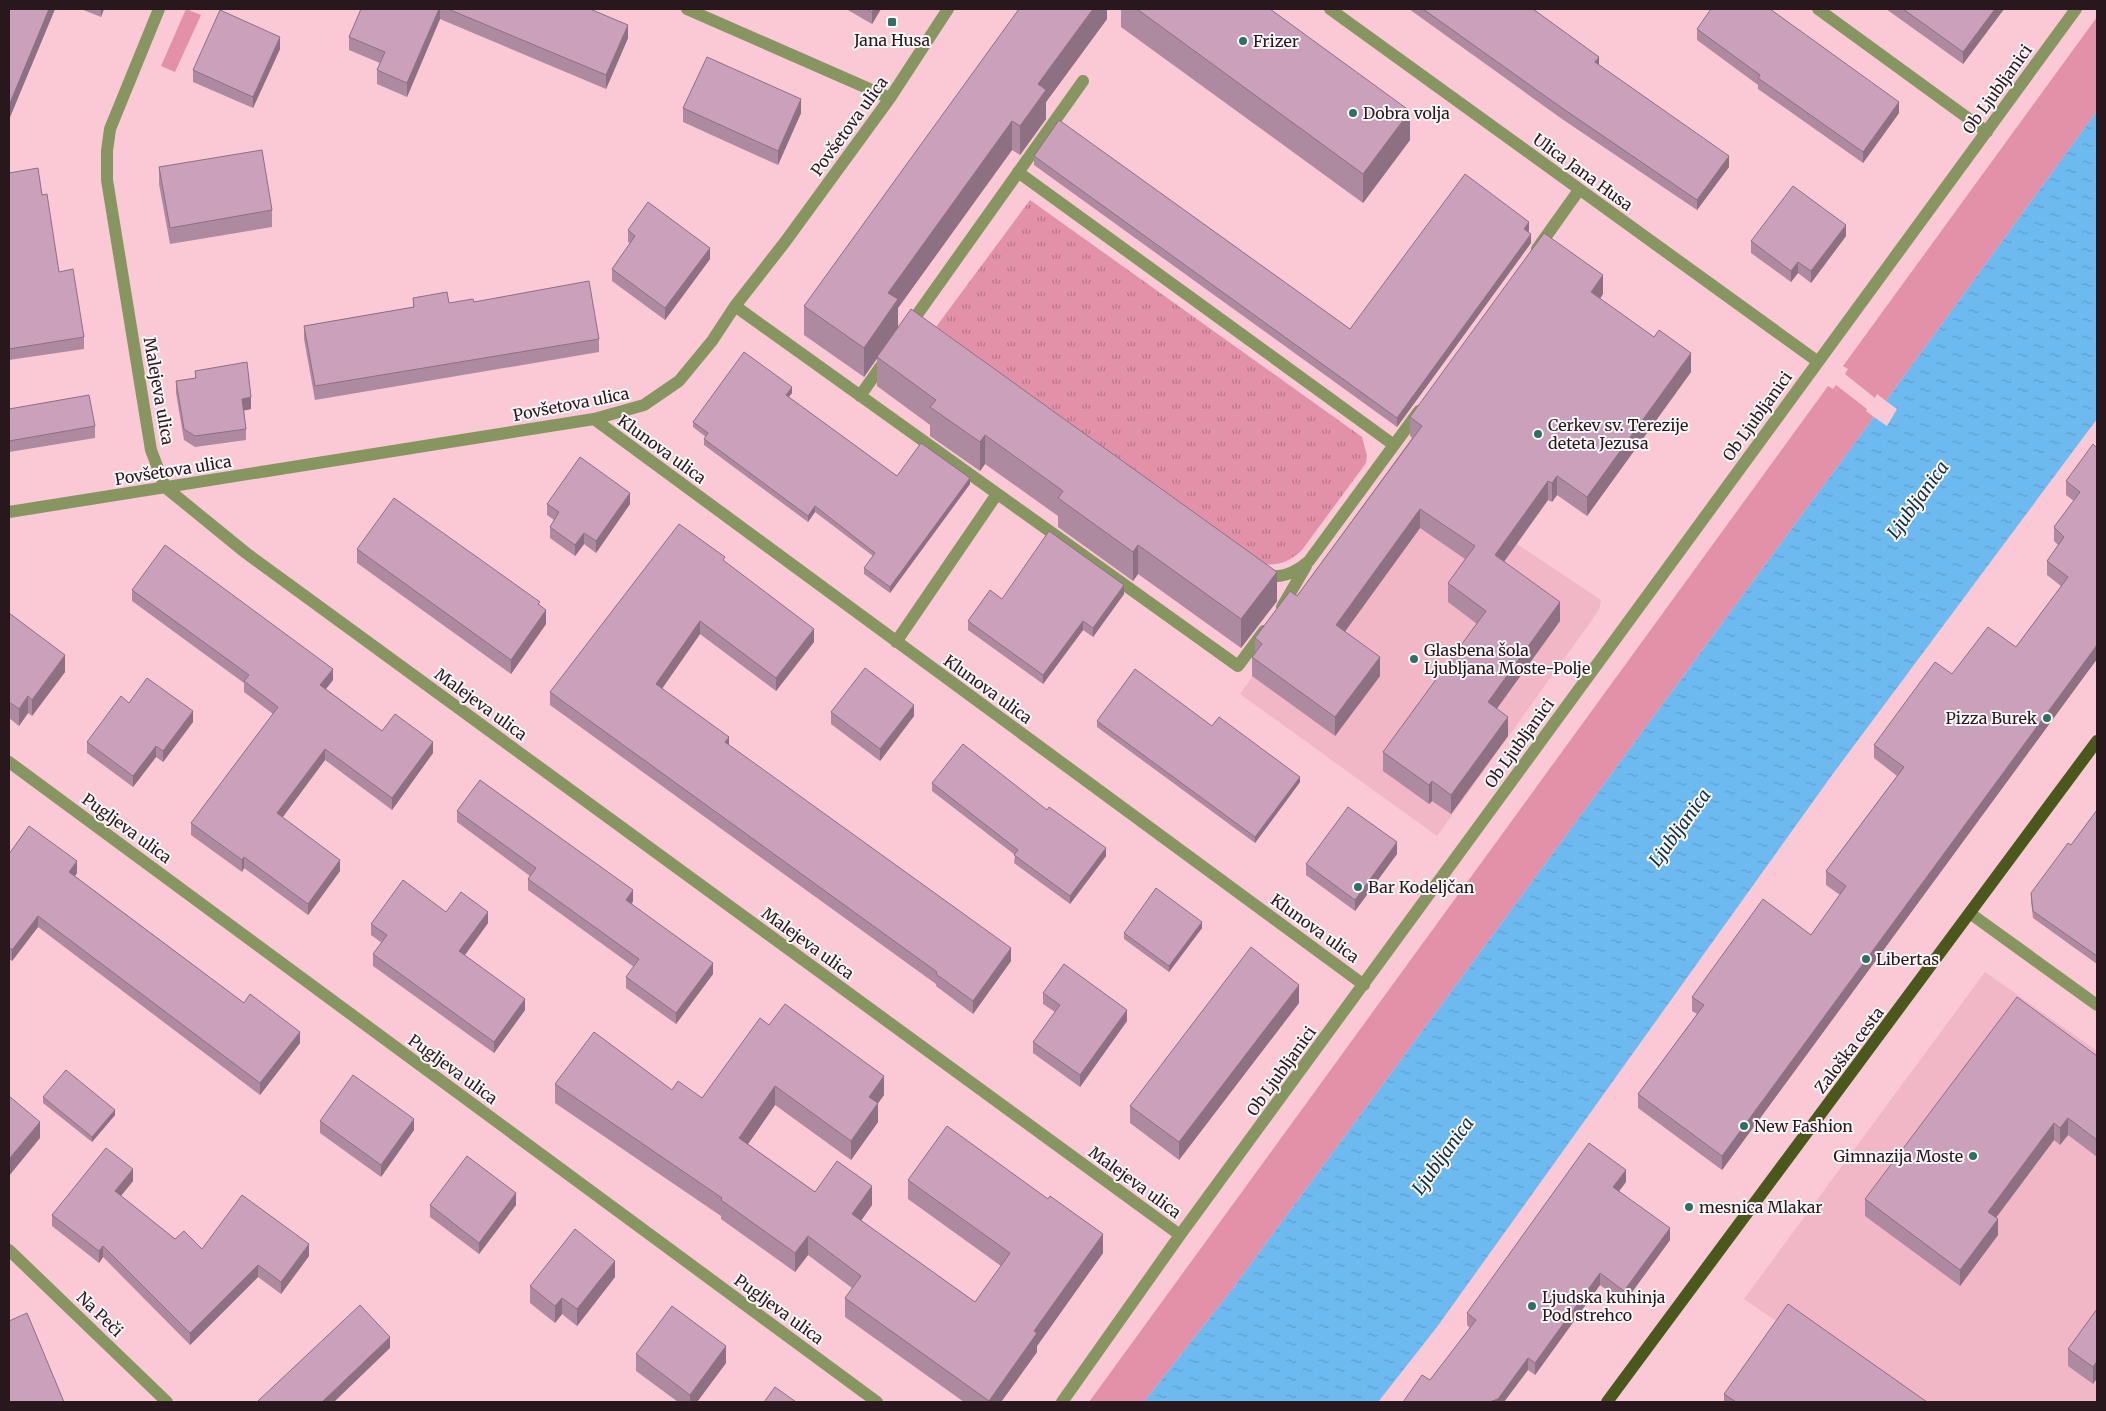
<svg xmlns="http://www.w3.org/2000/svg" width="2106" height="1411" viewBox="0 0 2106 1411" font-family="Merriweather,serif">
	<defs>
		<pattern id="park-tufts" width="24" height="20" patternUnits="userSpaceOnUse" patternTransform="scale(1.25)"><rect width="24" height="20" fill="#e391a9"/><path d="M3 7l-1-3M5 7V3M7 7l1-3M15 17l-1-3M17 17v-4M19 17l1-3" fill="none" stroke="#b87589"/></pattern>
		<pattern id="water-ripples" width="26" height="14" patternUnits="userSpaceOnUse" patternTransform="scale(1.25)"><rect width="26" height="14" fill="#6dbaf0"/><path d="M2 4q2-2 4 0t4 0M15 11q2-2 4 0t4 0" fill="none" stroke="#5e9fcd"/></pattern>
	</defs>
	<rect width="100%" height="100%" fill="#fbc8d5"/>
	<path fill="#f1b7c7" d="M1381 499 1476 517 1601 600 1599 610 1437 836 1240 694Z
		M1985 972 2097 1051V1402H1894L1744 1299Z"/>
	<path fill="#e391a9" d="M186 9 201 15 175 72 161 66Z
		M2097 17V111L1886 401 1877 394 1875 398 1845 374 1848 369 1843 366Z
		M1836 385 1867 409 1866 411 1874 417 1231 1291 1144 1402H1089L1828 386 1833 389Z"/>
	<path fill="url(#park-tufts)" d="M1030 200 1362 437 1367 456 1366 463 1302 550C1289 562 1279 566 1262 564L936 327Z"/>
	<path fill="url(#water-ripples)" d="M2097 111V419L1832 775 1437 1327 1378 1402H1144L1231 1291 1874 417 1887 426 1897 409 1886 401Z"/>
	<g fill="none" stroke-linecap="round" stroke-linejoin="round">
		<path stroke="#879560" stroke-width="12" d="M159 9 110 129 107 151V180L151 450 165 487 246 553 1180 1235
			M687 9 890 98
			M1330 9 1817 361
			M1818 9 1987 132
			M1018 172 1394 445
			M1537 249 1579 190
			M735 306 1238 666 1264 631
			M909 326 1083 81
			M860 396 886 359
			M594 419 1364 985
			M9 512 594 419 644 405 679 381 712 341 735 306 785 242 890 98 948 9
			M1261 575C1280 579 1294 574 1309 561L1419 411
			M1282 607 1306 566
			M896 642 997 494
			M9 762 877 1402
			M1971 914 2097 1005
			M9 1250 167 1402
			M1062 1402 1180 1235 2076 9"/>
		<path stroke="#4b581b" stroke-width="12" d="M1607 1402 2097 741"/>
	</g>
	<path fill="#ae8aa0" d="M9 9H55L10 117H9Z
		M81 9H104L101 17Z
		M361 9H590L628 38 606 89 440 19 407 97 377 84V70L380 63 349 50V37Z
		M846 9H881L872 24Z
		M1107 9V19L1046 102V119L1020 155 1012 150 898 308V328L1277 601 1241 648 1138 574 1133 581 1058 527V516L985 464 980 471 930 436V425L877 386V358L864 377 804 335V306Z
		M1121 9H1270L1410 140 1363 203 1121 27Z
		M1409 9H1533L1599 65 1729 167 1697 210 1562 119Z
		M1886 9H2004L1963 64Z
		M1697 29 1899 113 1863 163 1758 89V85L1697 40Z
		M280 49 253 108 193 82V70Z
		M683 108 801 113 778 165 683 122Z
		M1034 156 1350 329 1529 231 1528 232 1531 243 1397 427 1034 165Z
		M159 167 272 210V227L170 244 159 184Z
		M9 173 42 195 59 272 84 337V349L9 360Z
		M628 230 710 259 665 320 612 281V269L630 243 628 242Z
		M1846 236 1811 283 1798 273 1791 282 1751 253V241Z
		M1603 294 1600 299 1691 372 1587 516 1557 495 1552 502 1548 500 1504 562 1560 621 1497 708 1508 736 1451 814 1432 801 1429 804 1383 771V752L1477 624 1448 602V583L1465 559 1420 528 1345 631 1380 676 1335 736 1252 676V657L1255 654V638L1297 596 1412 438 1410 436V417Z
		M413 298 449 303 474 302 599 339V352L315 400 304 339V326L413 307Z
		M195 371 251 409 244 410 246 429V440L195 447 184 440 176 393V381L195 378Z
		M792 393 788 397 897 476 970 484 890 593 864 574V568L873 556 815 512 808 522 704 445V439L706 437 693 427V422Z
		M9 409 95 426V438L9 452Z
		M2097 448V659L1722 1170 1638 1108V1094L1697 1014 1692 1011V997L1811 935 1840 895 1826 885V871L1897 776 1874 758V745L1952 674 2016 647 2061 586 2047 575V561L2058 545 2054 541V527L2074 501 2066 495V481Z
		M547 504H630L596 553 584 544 575 556 550 538V527L554 520 547 515Z
		M357 549 540 605 546 624 511 674 357 563Z
		M725 562 814 642 776 691 700 634 662 689 729 745 1011 961 973 1014 936 986V984L550 705V692Z
		M132 590 333 680 326 689 382 731 433 753 392 810 325 760 282 817 340 871 308 915 244 868 242 872 191 835V823L273 714 244 692V683L132 601Z
		M1124 594 1093 637 1083 630 1043 684 968 630V621L1002 599Z
		M9 613 65 672 32 716 28 713 19 726 9 718Z
		M129 703 193 722 163 762 156 757 133 787 87 753V742Z
		M831 712 914 716 880 761 831 724Z
		M1097 721 1212 726 1300 782 1255 843 1097 727Z
		M932 783 1106 856 1070 904 1014 863 1015 855 932 791Z
		M2097 810V964L2033 918 2031 901V893L2071 845Z
		M457 811 633 901 632 904 713 974 676 1024 626 988V977L634 967 528 890V879L530 876 457 822Z
		M9 854 77 873 75 876 244 1003 300 1043 260 1095 38 927 12 961 9 959Z
		M1397 854 1355 911 1306 875V864Z
		M446 912 488 923 465 955 525 1010 494 1053 373 966V954L382 943 371 935V924Z
		M1202 928 1169 972 1124 939V933Z
		M1043 993 1127 1021 1080 1087 1033 1053V1042L1055 1012 1043 1004Z
		M1299 1003 1179 1160 1130 1123V1106Z
		M769 1025 884 1095 878 1103V1122L851 1160 775 1105 748 1144 815 1192 872 1205 861 1221 975 1302 1001 1266 908 1199V1180L1103 1253 1037 1346V1352L1001 1402H964L845 1317V1298L852 1288 808 1255 795 1272 721 1219V1216L555 1103V1084L672 1090 702 1098Z
		M2097 1056V1157L2068 1135 2060 1145 2054 1140 1996 1218 1998 1235 1960 1286 1865 1216V1199Z
		M43 1097 115 1115 92 1142 43 1103Z
		M320 1121 414 1130 381 1177 320 1133Z
		M133 1181 121 1196 175 1239 202 1249 309 1256 281 1294 258 1277 190 1345 103 1257 99 1263 52 1226V1215Z
		M1626 1182 1619 1191 1670 1240 1624 1303 1600 1285 1535 1375 1528 1370 1430 1380 1470 1328 1467 1325V1313Z
		M430 1205H516L479 1254 430 1217Z
		M615 1277 577 1326 562 1314 555 1323 530 1303V1286Z
		M2097 1309V1378L2093 1384 2068 1366V1349Z
		M636 1354 726 1363 697 1402H678L636 1371Z
		M1724 1394 1927 1402H1724Z"/>
	<path fill="#8d7082" d="M49 9H55L10 117V103Z
		M101 9H104L101 17Z
		M439 9H440V19L407 97V83Z
		M874 9H881L872 24V12Z
		M1093 9H1107V19L1046 102V119L1020 155V126L1038 84Z
		M1995 9H2004L1963 64V52Z
		M628 25V38L606 89V75Z
		M280 37V49L253 108V97Z
		M1599 57V67L1595 62Z
		M801 99V113L778 165V151Z
		M1899 102V113L1863 163V152Z
		M1410 111V140L1363 203V174Z
		M1012 121V150L898 308V329L864 377V348L888 293Z
		M1729 156V167L1697 210V200Z
		M1529 222V231L1524 238V229Z
		M1846 225V236L1811 283V271Z
		M1531 234V243L1397 427V418Z
		M710 248V259L665 320V308Z
		M1798 262V273L1791 282V271Z
		M1603 275V294L1591 311V292Z
		M1691 353V372L1587 516V497Z
		M792 387V393L786 401V395Z
		M251 397V409L242 411V399Z
		M985 435V464L980 471V442Z
		M1557 476V495L1552 502V483Z
		M970 478V484L890 593V587Z
		M1548 481V500L1495 574V555Z
		M630 493V504L596 553V541Z
		M815 506V512L808 522V516Z
		M1420 509V528L1336 644V625Z
		M584 533V544L575 556V545Z
		M1138 545V574L1133 581V552Z
		M1277 572V601L1241 648V619Z
		M1124 585V594L1093 637V628Z
		M1560 602V621L1488 721V702Z
		M546 610V624L511 674V660Z
		M700 621V634L656 697V684Z
		M1083 621V630L1043 684V675Z
		M814 629V642L776 691V678Z
		M2097 645V659L1722 1170V1156Z
		M65 655V672L32 716V700Z
		M1380 657V676L1335 736V717Z
		M333 669V680L320 696V685Z
		M28 696V713L19 726V709Z
		M914 705V716L880 761V749Z
		M193 711V722L163 762V751Z
		M1508 717V736L1451 814V795Z
		M729 737V750L725 742Z
		M433 742V753L392 810V798Z
		M156 746V757L133 787V776Z
		M325 749V760L277 825V813Z
		M1300 777V782L1255 843V837Z
		M1432 781V801L1429 804V785Z
		M1397 842V854L1355 911V900Z
		M1106 848V856L1070 904V896Z
		M244 857V868L242 872V860Z
		M340 860V871L308 915V904Z
		M77 861V873L69 884V872Z
		M633 890V901L626 911V900Z
		M488 912V923L459 963V951Z
		M38 916V927L12 961V950Z
		M1202 922V928L1169 972V966Z
		M1011 948V961L973 1014V1001Z
		M713 963V974L676 1024V1013Z
		M1299 985V1003L1179 1160V1142Z
		M525 999V1010L494 1053V1042Z
		M1127 1010V1021L1080 1087V1075Z
		M300 1032V1043L260 1095V1083Z
		M884 1076V1095L869 1116V1097Z
		M775 1086V1105L739 1157V1138Z
		M878 1103V1122L851 1160V1141Z
		M115 1110V1115L92 1142V1137Z
		M2068 1118V1135L2060 1145V1128Z
		M414 1119V1130L381 1177V1165Z
		M40 1122V1138L9 1176V1159Z
		M2054 1123V1140L1988 1228V1212Z
		M133 1169V1181L115 1203V1191Z
		M1626 1170V1182L1613 1199V1187Z
		M872 1186V1205L852 1233V1214Z
		M516 1193V1205L479 1254V1243Z
		M1998 1219V1235L1960 1286V1270Z
		M1670 1228V1240L1624 1303V1291Z
		M1103 1234V1253L1037 1346V1352L1001 1402H989V1401L1034 1331Z
		M808 1236V1255L795 1272V1253Z
		M309 1244V1256L281 1294V1282Z
		M103 1246V1257L99 1263V1251Z
		M615 1261V1277L577 1326V1309Z
		M258 1265V1277L190 1345V1333Z
		M1600 1273V1285L1535 1375V1363Z
		M562 1298V1314L555 1323V1306Z
		M390 1337V1348L334 1402H322Z
		M726 1346V1363L697 1402H690V1395Z
		M1528 1358V1370L1504 1402H1489Z
		M2097 1361V1378L2093 1384V1367Z"/>
	<path fill="#caa0ba" stroke="#8d7082" d="M9 9H49L10 103H9Z
		M361 9H439L407 83 377 70 385 52 349 37Z
		M448 9H590L628 25 606 75Z
		M866 9H874L872 12Z
		M1019 9H1093L1038 84 1046 90 1020 126 1012 121 888 293 898 299 864 348 804 306Z
		M1137 9H1270L1410 111 1363 174Z
		M1423 9H1533L1599 57 1595 62 1729 156 1697 200 1562 108Z
		M1711 9H1770L1899 102 1863 152 1758 78 1760 75 1697 29Z
		M1903 9H1995L1963 52Z
		M220 10 280 37 253 97 193 70Z
		M707 57 801 99 778 151 683 108Z
		M1059 120 1350 329 1465 174 1529 222 1524 229 1531 234 1397 418 1034 156Z
		M262 150 272 210 170 228 159 167Z
		M38 168 42 195 47 194 59 272 73 269 84 337 9 349V173Z
		M1793 186 1846 225 1811 271 1798 262 1791 271 1751 241Z
		M648 202 710 248 665 308 612 269 635 236 628 230Z
		M1544 233 1603 275 1591 292 1654 337 1659 330 1691 353 1587 497 1557 476 1552 483 1548 481 1495 555 1560 602 1488 702 1508 717 1451 795 1432 781 1429 785 1383 752 1486 611 1448 583 1475 546 1420 509 1336 625 1380 657 1335 717 1252 657 1262 644 1255 638 1290 591 1297 596 1422 426 1410 417Z
		M589 281 599 339 315 386 304 326 414 307 413 298 447 292 449 303 473 299 474 302Z
		M911 309 1277 572 1241 619 1138 545 1133 552 1058 498 1063 491 985 435 980 442 930 407 936 400 877 357Z
		M744 352 792 387 786 395 897 476 921 443 970 478 890 587 864 568 875 553 815 506 808 516 704 439 708 433 693 422Z
		M247 362 251 397 242 399 246 429 195 436 184 429 176 381 196 378 195 371Z
		M89 395 95 426 9 441V409Z
		M2093 444 2097 448V645L1722 1156 1638 1094 1704 1005 1692 997 1763 899 1811 935 1846 886 1826 871 1904 767 1874 745 1935 662 1952 674 1988 627 2016 647 2068 577 2047 561 2064 537 2054 527 2080 492 2066 481Z
		M580 457 630 493 596 541 584 533 575 545 550 527 559 512 547 504Z
		M394 498 540 602 538 604 546 610 511 660 357 549Z
		M679 524 725 557 723 560 814 629 776 678 700 621 656 684 729 737 725 742 1011 948 973 1001 936 974 937 972 550 692Z
		M1049 531 1124 585 1093 628 1083 621 1043 675 968 621 990 590 1002 599Z
		M165 545 333 669 320 685 382 731 395 714 433 742 392 798 325 749 277 813 340 860 308 904 244 857 242 860 191 823 278 707 244 681 249 675 132 590Z
		M9 613 65 655 32 700 28 696 19 709 9 702Z
		M865 668 914 705 880 749 831 712Z
		M1135 669 1212 726 1219 717 1300 777 1255 837 1097 721Z
		M147 678 193 711 163 751 156 746 133 776 87 742 121 696 129 703Z
		M963 744 1047 810 1049 807 1106 848 1070 896 1014 855 1018 850 932 783Z
		M480 780 633 890 626 900 713 963 676 1013 626 977 639 959 528 879 536 868 457 811Z
		M1348 807 1397 842 1355 900 1306 864Z
		M2097 810V956L2033 911 2031 893 2068 843 2071 845Z
		M29 826 77 861 69 872 244 1003 250 994 300 1032 260 1083 38 916 12 950 9 947V854Z
		M403 880 446 912 461 892 488 912 459 951 525 999 494 1042 373 954 387 935 371 924Z
		M1156 888 1202 922 1169 966 1124 933Z
		M1251 947 1299 985 1179 1142 1130 1106Z
		M1064 964 1127 1010 1080 1075 1033 1042 1060 1005 1043 993Z
		M2017 997 2097 1056V1140L2068 1118 2060 1128 2054 1123 1988 1212 1998 1219 1960 1270 1865 1199Z
		M785 1004 884 1076 869 1097 878 1103 851 1141 775 1086 739 1138 815 1192 837 1161 872 1186 852 1214 975 1302 1010 1253 908 1180 947 1126 1048 1199 1050 1196 1103 1234 1034 1331 1037 1333 989 1401 845 1298 861 1276 808 1236 795 1253 721 1200 722 1198 555 1084 594 1032 672 1090 678 1081 702 1098 760 1018 769 1025Z
		M66 1070 115 1110 92 1137 43 1097Z
		M353 1075 414 1119 381 1165 320 1121Z
		M9 1096 40 1122 9 1159Z
		M1589 1143 1626 1170 1613 1187 1670 1228 1624 1291 1600 1273 1535 1363 1528 1358 1498 1399 1489 1402H1403L1422 1375 1430 1380 1476 1320 1467 1313Z
		M106 1148 133 1169 115 1191 175 1239 184 1231 202 1249 242 1195 309 1244 281 1282 258 1265 190 1333 103 1246 99 1251 52 1215Z
		M467 1156 516 1193 479 1243 430 1205Z
		M575 1229 615 1261 577 1309 562 1298 555 1306 530 1286Z
		M1788 1304 1927 1402H1736L1724 1394Z
		M360 1305 390 1337 322 1402H259L258 1401Z
		M672 1306 726 1346 690 1395 636 1354Z
		M2097 1309V1361L2093 1367 2068 1349Z
		M27 1313 64 1402H9V1321Z
		M775 1387 796 1402H764Z"/>
	<g fill="#2b7165" stroke="#fcf7f8" stroke-width="2">
		<rect x="887" y="17" width="10" height="10" rx="2.5"/>
		<circle cx="1243" cy="41" r="5"/>
		<circle cx="1353" cy="113" r="5"/>
		<circle cx="1538" cy="434" r="5"/>
		<circle cx="1414" cy="659" r="5"/>
		<circle cx="2047" cy="718" r="5"/>
		<circle cx="1358" cy="887" r="5"/>
		<circle cx="1866" cy="959" r="5"/>
		<circle cx="1744" cy="1126" r="5"/>
		<circle cx="1973" cy="1156" r="5"/>
		<circle cx="1689" cy="1207" r="5"/>
		<circle cx="1532" cy="1306" r="5"/>
	</g>
	<g text-anchor="middle" stroke-width="4" stroke-linejoin="round" paint-order="stroke">
		<g font-size="16" fill="#28171c" stroke="#fcf7f8" text-anchor="start">
			<text x="892" y="46" text-anchor="middle">Jana Husa</text>
			<text x="1253" y="47">Frizer</text>
			<text x="1363" y="119">Dobra volja</text>
			<text x="1548" y="431">Cerkev sv. Terezije<tspan x="1548" dy="18">deteta Jezusa</tspan></text>
			<text x="1424" y="656">Glasbena šola<tspan x="1424" dy="18">Ljubljana Moste-Polje</tspan></text>
			<text x="2037" y="724" text-anchor="end">Pizza Burek</text>
			<text x="1368" y="893">Bar Kodeljčan</text>
			<text x="1876" y="965">Libertas</text>
			<text x="1754" y="1132">New Fashion</text>
			<text x="1963" y="1162" text-anchor="end">Gimnazija Moste</text>
			<text x="1699" y="1213">mesnica Mlakar</text>
			<text x="1542" y="1303">Ljudska kuhinja<tspan x="1542" dy="18">Pod strehco</tspan></text>
		</g>
		<g font-size="16" fill="#28171c" stroke="#fcf7f8">
			<text transform="translate(1997 89) rotate(-54)" y="6">Ob Ljubljanici</text>
			<text transform="translate(849 126) rotate(-54)" y="6">Povšetova ulica</text>
			<text transform="translate(1583 172) rotate(36)" y="6">Ulica Jana Husa</text>
			<text transform="translate(159 391) rotate(80)" y="6">Malejeva ulica</text>
			<text transform="translate(571 404) rotate(-11)" y="6">Povšetova ulica</text>
			<text transform="translate(1757 416) rotate(-54)" y="6">Ob Ljubljanici</text>
			<text transform="translate(662 449) rotate(36)" y="6">Klunova ulica</text>
			<text transform="translate(173 470) rotate(-9)" y="6">Povšetova ulica</text>
			<text transform="translate(988 689) rotate(36)" y="6">Klunova ulica</text>
			<text transform="translate(481 704) rotate(36)" y="6">Malejeva ulica</text>
			<text transform="translate(1519 743) rotate(-54)" y="6">Ob Ljubljanici</text>
			<text transform="translate(127 828) rotate(36)" y="6">Pugljeva ulica</text>
			<text transform="translate(1315 928) rotate(36)" y="6">Klunova ulica</text>
			<text transform="translate(808 943) rotate(36)" y="6">Malejeva ulica</text>
			<text transform="translate(1849 1050) rotate(-53)" y="6">Zaloška cesta</text>
			<text transform="translate(453 1069) rotate(36)" y="6">Pugljeva ulica</text>
			<text transform="translate(1281 1071) rotate(-54)" y="6">Ob Ljubljanici</text>
			<text transform="translate(1135 1182) rotate(36)" y="6">Malejeva ulica</text>
			<text transform="translate(779 1309) rotate(36)" y="6">Pugljeva ulica</text>
			<text transform="translate(100 1314) rotate(44)" y="6">Na Peči</text>
		</g>
		<g font-size="18" font-style="italic" fill="#0c2e44" stroke="#fcf7f8">
			<text transform="translate(1918 500) rotate(-54)" y="6">Ljubljanica</text>
			<text transform="translate(1680 828) rotate(-54)" y="6">Ljubljanica</text>
			<text transform="translate(1443 1156) rotate(-54)" y="6">Ljubljanica</text>
		</g>
	</g>
	<rect width="2106" height="1411" fill="none" stroke="#28171c" stroke-width="20"/>
</svg>
